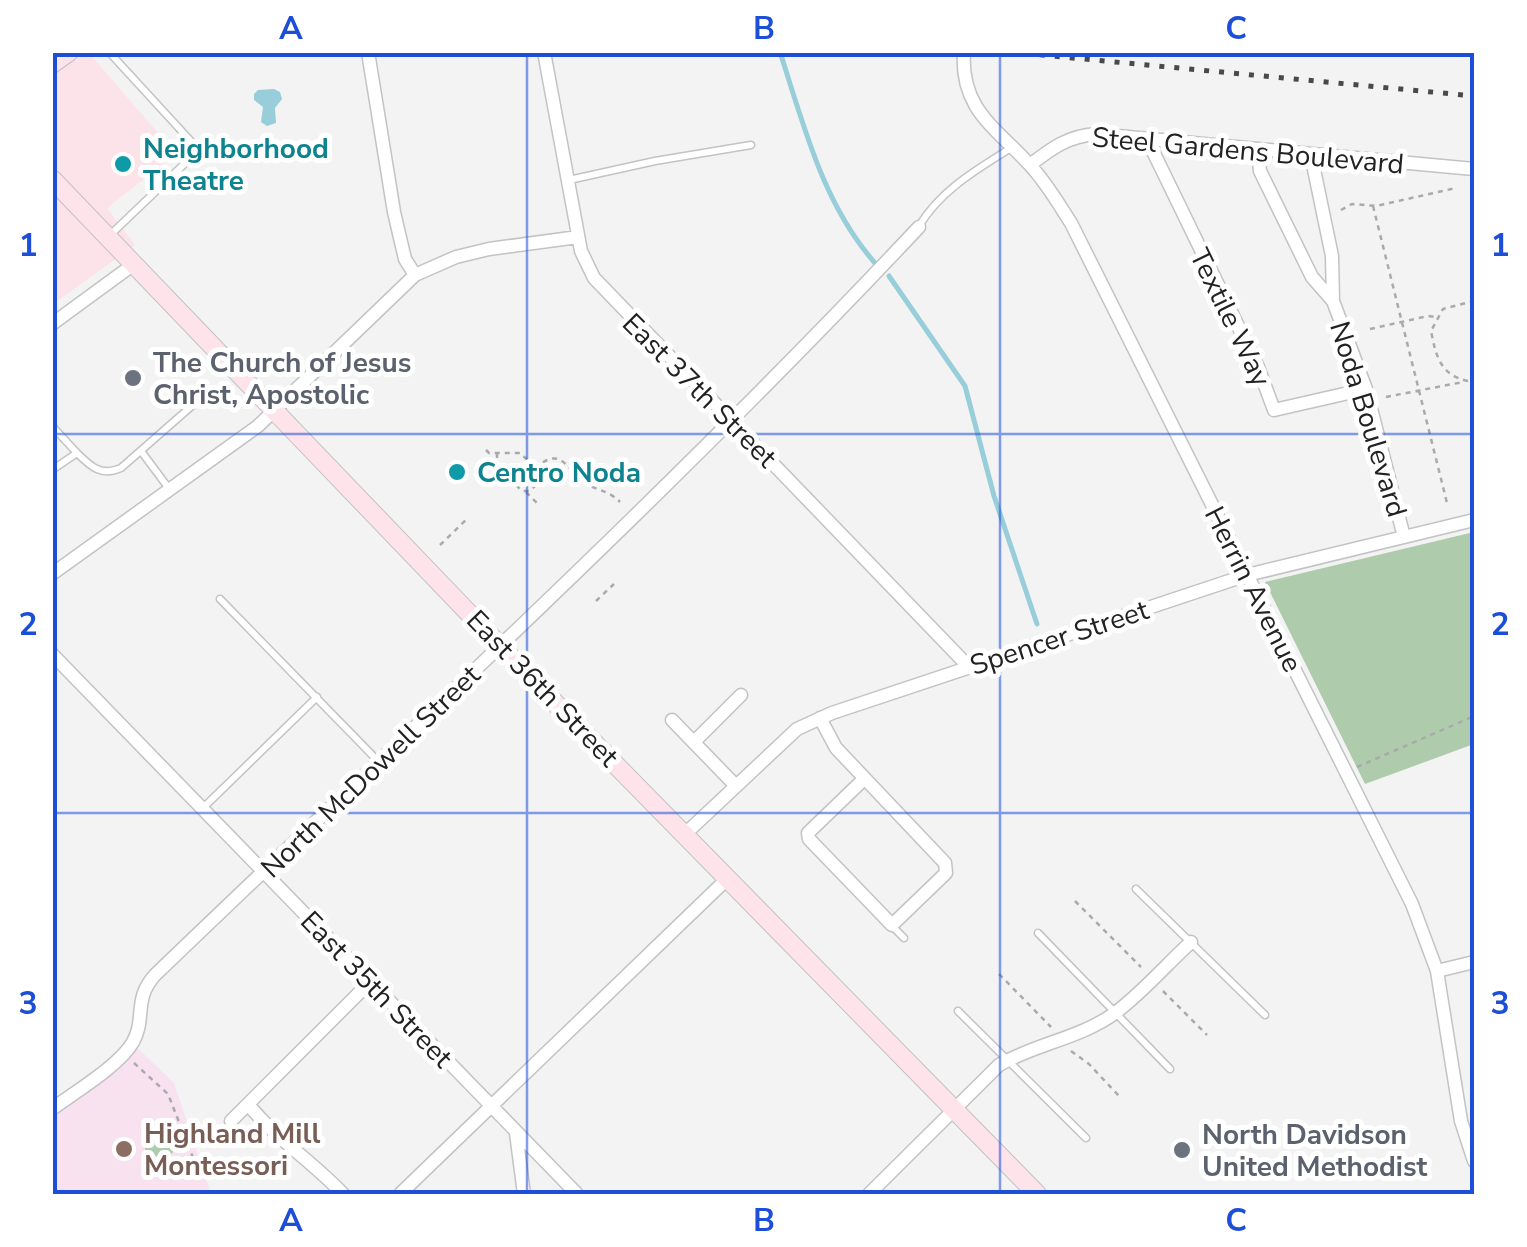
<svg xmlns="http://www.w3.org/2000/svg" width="1527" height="1247" viewBox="0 0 1527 1247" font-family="'Nunito Sans',sans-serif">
	<rect width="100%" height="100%" fill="#f3f3f4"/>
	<path fill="#fce2e9" d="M53 53H89L176 154 107 208 135 245 53 304Z"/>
	<path fill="#f8e2f0" d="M132 1043 174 1083 211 1194H53V1104Z"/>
	<path fill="#aeccab" d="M1474 532V744L1365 784 1265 582Z
		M159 1119 170 1134 173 1152C168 1159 159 1165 149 1161 141 1145 144 1130 159 1119Z"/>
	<path fill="#97ced9" d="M274 89 280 92 282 99 275 108 276 123 267 126 261 122 263 107 254 100V94L258 90Z"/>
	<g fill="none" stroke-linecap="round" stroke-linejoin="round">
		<path stroke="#97ced9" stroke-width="5" d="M780 52C804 126 823 204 875 263
			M889 276 965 386 994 496 1037 624"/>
		<g stroke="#c2c3c4" stroke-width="9">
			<path id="lane" d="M109 52 199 150 210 157
				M569 180 655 161 751 145
				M919 226C941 190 976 170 1011 148
				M109 236 199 150
				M52 426 77 453 52 470
				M141 451 170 490
				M77 453C90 466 101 477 121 468L194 404
				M220 599 379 762
				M203 808 317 697
				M1136 889 1265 1015
				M892 926 904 938
				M1038 933 1170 1069
				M958 1011 1086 1138"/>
		</g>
		<g stroke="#c2c3c4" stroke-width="15">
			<path id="street" d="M368 52 394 212 405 259 415 275
				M544 52 581 251 594 278 969 667
				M964 52C960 109 996 128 1029 164 1046 182 1058 203 1071 223L1412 904 1437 971 1461 1121 1474 1161
				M1147 139 1258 367 1274 410 1366 389
				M1258 150 1260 171 1312 277 1333 301 1366 389 1404 537
				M1311 155 1332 256 1333 301
				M1030 165C1052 148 1068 136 1096 134L1474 169
				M52 324 134 264
				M52 574 258 426 415 275 456 257 489 249 578 237
				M52 654 577 1194
				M820 718 836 748 945 863 946 873 892 925 809 839 808 833 864 779
				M672 720 736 786
				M694 742 741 695
				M685 834 797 729 832 713 1247 575 1474 520
				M1437 971 1474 962
				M248 1104C276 1139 313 1162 343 1194
				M52 1109C75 1092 119 1066 133 1042 146 1019 133 999 155 975 412 728 675 487 919 227
				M231 1121 370 982
				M516 1133 524 1194
				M400 1194 728 878
				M869 1194 999 1065C1035 1044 1081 1038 1115 1013 1142 993 1166 965 1191 942"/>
		</g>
		<g stroke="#c2c3c4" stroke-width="20">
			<path id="secondary" d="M52 64 69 52
				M52 179 556 704 1037 1194"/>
		</g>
		<path stroke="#aaaaab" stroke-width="2.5" stroke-dasharray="5 5" stroke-linecap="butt" d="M1373 206 1447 503
			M1341 210 1352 204 1376 206 1456 188
			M1370 329 1428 316 1435 317
			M1468 381C1440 375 1436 356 1431 331L1443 309 1474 301
			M1386 397 1463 382
			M486 450 489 453H520L536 468
			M497 453V466L522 491H529L535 486 536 468C561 445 566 469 584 482 596 491 607 489 620 502
			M526 492 540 506
			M440 545 468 518
			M596 601 614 584
			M1357 767 1474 716
			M1075 901 1141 967
			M999 974 1051 1027
			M1163 991 1207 1035
			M1071 1051 1089 1064 1119 1096
			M134 1063 168 1094 199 1173"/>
		<use href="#lane" stroke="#fff" stroke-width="6"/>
		<use href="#street" stroke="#fff" stroke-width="12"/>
		<use href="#secondary" stroke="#fee3eb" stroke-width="18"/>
		<path stroke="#49494a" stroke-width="5" stroke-dasharray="5 10" stroke-linecap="butt" d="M1010 52 1474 96"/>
	</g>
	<path fill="none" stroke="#1d4ed8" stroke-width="2.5" stroke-opacity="0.55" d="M527 52V1194M1000 52V1194M52 434H1474M52 813H1474"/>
	<g fill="#0f9aa8" stroke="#fff" stroke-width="4">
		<circle cx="123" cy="164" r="10"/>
		<circle cx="457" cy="472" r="10"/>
	</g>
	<g fill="#6b7280" stroke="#fff" stroke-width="4">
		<circle cx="133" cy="378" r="10"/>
		<circle cx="1182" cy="1150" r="10"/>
	</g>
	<circle fill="#8d6e63" stroke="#fff" stroke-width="4" cx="124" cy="1149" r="10"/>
	<g text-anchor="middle" stroke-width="10" stroke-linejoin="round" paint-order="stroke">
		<g font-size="28" font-weight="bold" fill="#0d838f" stroke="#fff" text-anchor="start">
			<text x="143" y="158">Neighborhood<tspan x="143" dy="32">Theatre</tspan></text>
			<text x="477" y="482">Centro Noda</text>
		</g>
		<g font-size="28" fill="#222223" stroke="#fff">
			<text transform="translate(1248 150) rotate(5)" y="10">Steel Gardens Boulevard</text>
			<text transform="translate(1231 317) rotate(64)" y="10">Textile Way</text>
			<text transform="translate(700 390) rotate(45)" y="10">East 37th Street</text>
			<text transform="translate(1369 419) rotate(73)" y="10">Noda Boulevard</text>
			<text transform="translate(1254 589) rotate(63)" y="10">Herrin Avenue</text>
			<text transform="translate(1059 637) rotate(-18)" y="10">Spencer Street</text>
			<text transform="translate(543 688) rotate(46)" y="10">East 36th Street</text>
			<text transform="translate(370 771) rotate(-44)" y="10">North McDowell Street</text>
			<text transform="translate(377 989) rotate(46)" y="10">East 35th Street</text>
		</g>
		<g font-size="28" font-weight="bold" fill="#5b616d" stroke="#fff" text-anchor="start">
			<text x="153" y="372">The Church of Jesus<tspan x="153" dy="32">Christ, Apostolic</tspan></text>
			<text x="1202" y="1144">North Davidson<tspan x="1202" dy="32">United Methodist</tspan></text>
		</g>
		<g font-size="28" font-weight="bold" fill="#785e54" stroke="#fff" text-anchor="start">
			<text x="144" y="1143">Highland Mill<tspan x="144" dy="32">Montessori</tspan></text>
		</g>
	</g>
	<rect width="1527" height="1247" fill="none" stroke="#ffffff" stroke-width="110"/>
	<rect x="55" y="55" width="1417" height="1137" fill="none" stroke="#1d4ed8" stroke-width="4"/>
	<g font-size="32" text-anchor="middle" font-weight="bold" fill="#1d4ed8">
		<text x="291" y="39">A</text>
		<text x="764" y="39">B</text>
		<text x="1236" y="39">C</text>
		<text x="28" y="256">1</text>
		<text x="1500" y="256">1</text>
		<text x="28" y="635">2</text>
		<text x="1500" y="635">2</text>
		<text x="28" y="1014">3</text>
		<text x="1500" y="1014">3</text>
		<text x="291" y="1231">A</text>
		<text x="764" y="1231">B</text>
		<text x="1236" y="1231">C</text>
	</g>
</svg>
